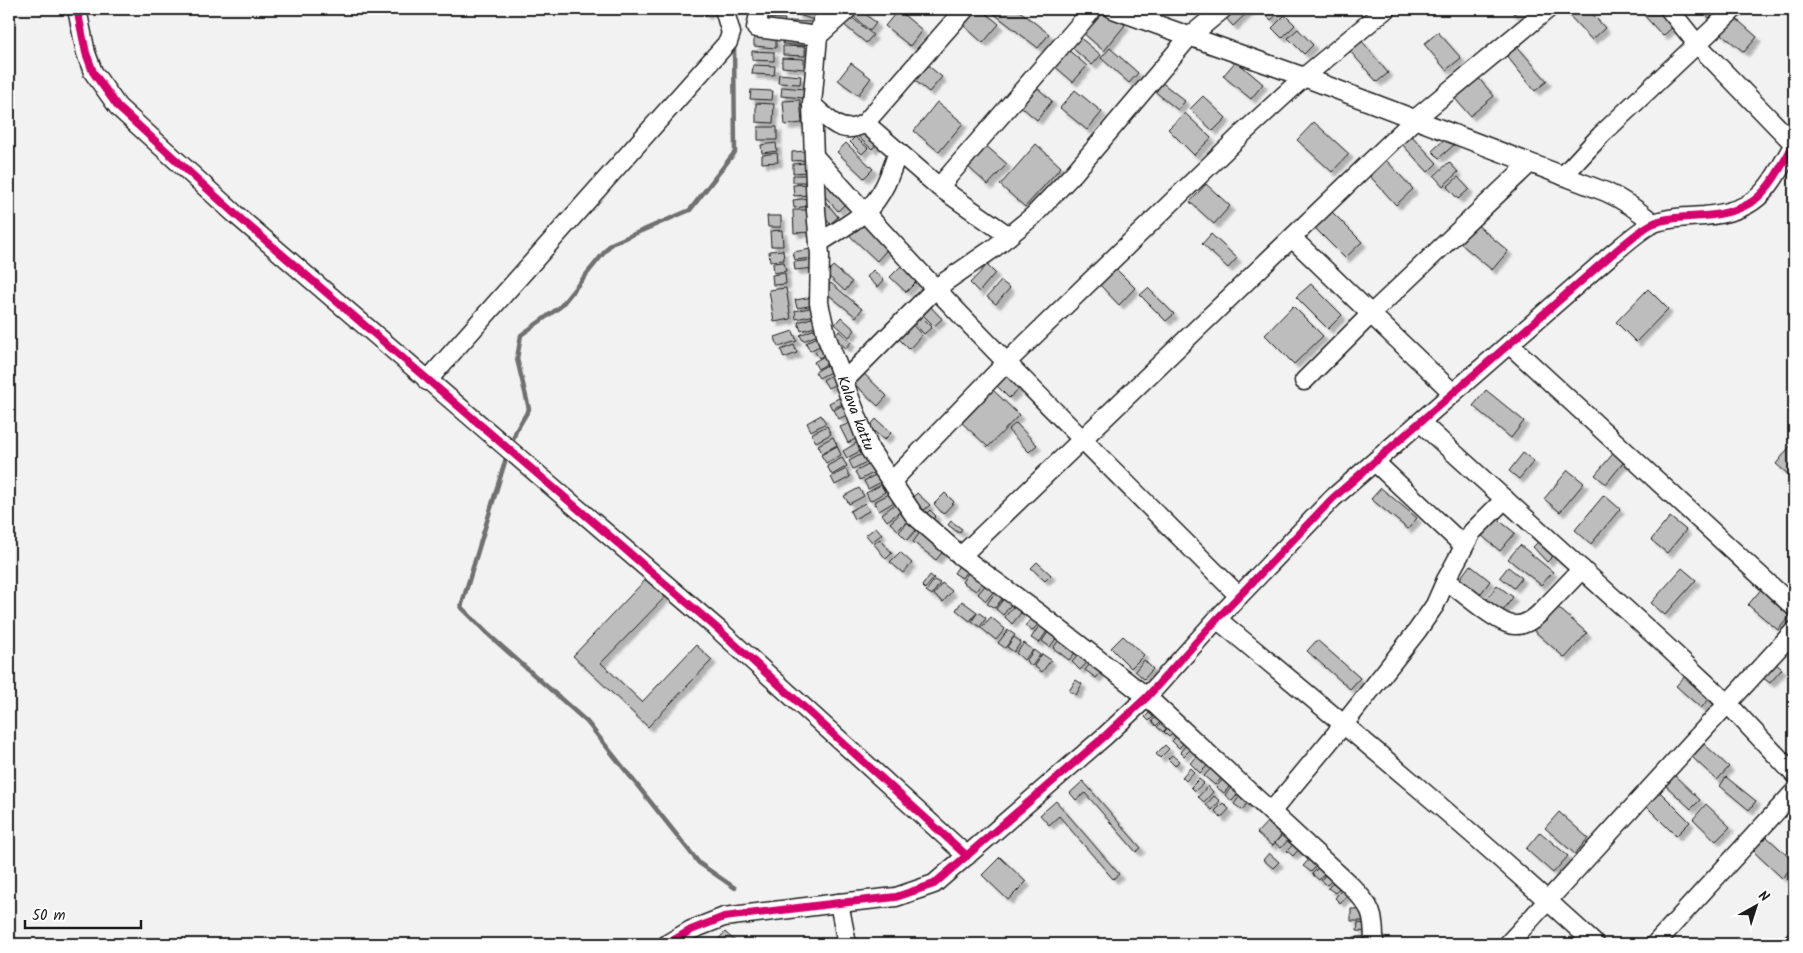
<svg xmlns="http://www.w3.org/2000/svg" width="1803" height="953" viewBox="0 0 1803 953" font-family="Kalam,sans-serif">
	<defs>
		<filter id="shadow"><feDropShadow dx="4.5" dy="4.5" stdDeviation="1" flood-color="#0004"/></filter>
	</defs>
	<rect width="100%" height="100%" fill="#f2f2f2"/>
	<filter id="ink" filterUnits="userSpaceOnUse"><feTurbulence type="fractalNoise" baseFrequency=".02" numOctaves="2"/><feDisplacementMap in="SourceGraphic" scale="10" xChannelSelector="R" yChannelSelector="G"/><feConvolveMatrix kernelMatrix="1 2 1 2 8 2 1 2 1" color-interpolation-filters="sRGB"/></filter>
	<g filter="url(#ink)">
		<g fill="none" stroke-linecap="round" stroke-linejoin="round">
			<path stroke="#707070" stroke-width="4.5" d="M511 445 516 431 529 409 517 359 521 335 560 307 611 244 690 210 735 152 734 42
				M507 455 461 607 489 635 587 722 699 863 735 888"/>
		</g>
		<path fill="#bdbdbd" stroke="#1c1c1c" filter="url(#shadow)" d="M699 9H712L706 15Z
			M797 9H808L819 12 817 21 796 14Z
			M860 9 876 23 870 31 853 16Z
			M975 9H981L999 24 983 43 962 24Z
			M988 9H1017L1049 34 1038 48Z
			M1102 9H1106L1125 25 1104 51 1082 32Z
			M1234 9H1251L1233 26 1225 17Z
			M1260 9H1283L1271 20Z
			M1509 9H1520L1514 14Z
			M1572 9H1588L1605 28 1592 40 1567 13Z
			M1645 9H1664L1677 23 1663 36 1641 12Z
			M1701 9H1719L1709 18Z
			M898 10 922 30 910 46 885 26Z
			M1285 15 1295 25 1282 38 1272 28Z
			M850 16 873 35 866 43 843 24Z
			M1733 16 1757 37 1744 52 1719 32Z
			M763 18 785 19 784 28 762 27Z
			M790 21 811 22V31L789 30Z
			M1298 29 1313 45 1304 54 1288 38Z
			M1438 32 1461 58 1446 70 1424 44Z
			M784 36 806 37 805 46 783 44Z
			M1078 36 1101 55 1092 65 1070 46Z
			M754 37 776 39V48L754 46Z
			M1361 40 1388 73 1377 82 1349 50Z
			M783 46 805 47V56L783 55Z
			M1517 46 1547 81 1535 91 1506 55Z
			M1066 48 1087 66 1073 82 1052 64Z
			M1110 48 1138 73 1129 83 1101 58Z
			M752 51 774 52V61L752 60Z
			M782 58 804 59V69L782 67Z
			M1236 61 1263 84 1251 99 1223 76Z
			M851 63 871 78 858 95 838 80Z
			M926 64 942 77 929 92 913 79Z
			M753 65 775 66 774 75 752 74Z
			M779 74 801 76 800 84 778 83Z
			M1476 75 1494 96 1470 116 1452 95Z
			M1160 81 1185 101 1178 110 1153 90Z
			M1034 85 1052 101 1037 120 1018 104Z
			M782 87 804 89 803 98 781 96Z
			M751 90 773 91 772 100 750 99Z
			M1075 90 1102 112 1087 130 1060 108Z
			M1203 96 1226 118 1213 131 1190 109Z
			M800 100 802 123 785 125 783 101Z
			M937 102 963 123 939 152 914 131Z
			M756 103 774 104 773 123 756 122Z
			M1185 113 1211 138 1194 155 1168 129Z
			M1314 122 1349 154 1332 172 1297 140Z
			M758 127H777V140H758Z
			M863 128 878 142 872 149 856 135Z
			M1408 132 1437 163 1428 172 1399 141Z
			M1448 136 1455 144 1439 158 1432 151Z
			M855 137 868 148 862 154 850 142Z
			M776 143 777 151 762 153 761 145Z
			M846 143 873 169 864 178 837 152Z
			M984 144 1007 164 988 185 966 165Z
			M1036 144 1061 167 1025 207 1000 185Z
			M806 151 807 160 792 161V152Z
			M777 153 778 162 762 163V155Z
			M1385 159 1413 189 1396 205 1368 174Z
			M1449 162 1458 172 1443 186 1434 176Z
			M806 163 807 172 793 173V164Z
			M793 175H806V182H793Z
			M1458 177 1469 189 1458 199 1447 187Z
			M831 182 849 200 838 211 820 191Z
			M808 184V195L794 196 793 185Z
			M1206 184 1230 206 1214 224 1190 202Z
			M810 198 811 206 794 208 793 200Z
			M826 202 838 217 830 224 818 209Z
			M1329 209 1362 242 1345 258 1312 225Z
			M793 210H809L810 232 794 233Z
			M767 216H781V227H768Z
			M863 217 892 244 877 261 848 234Z
			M1476 224 1508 251 1492 270 1460 243Z
			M782 230 783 246H771L770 231Z
			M1211 234 1237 258 1228 268 1202 244Z
			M811 249 812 258 795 260 793 252Z
			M783 250 784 260 770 261 769 251Z
			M813 260 814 268 795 270 794 262Z
			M906 261 922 276 906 292 890 277Z
			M784 262 786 271 774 273 773 263Z
			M987 265 995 273 979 292 970 283Z
			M833 266 852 282 845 291 826 274Z
			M1116 269 1135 288 1119 305 1100 285Z
			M873 270 884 280 878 287 867 277Z
			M785 273 786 284 773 285 772 275Z
			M1001 281 1010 288 996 304 987 297Z
			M831 283 862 309 856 317 824 291Z
			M1311 284 1342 315 1328 329 1296 297Z
			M786 288 791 319 774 322 769 290Z
			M1148 288 1174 314 1166 321 1140 295Z
			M1648 289 1668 309 1636 342 1616 322Z
			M813 297 814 305 797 308 795 300Z
			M925 301 942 319 934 326 917 309Z
			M1293 306 1323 336 1294 364 1265 335Z
			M814 307 815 315 796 319 795 311Z
			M917 312 932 327 924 334 910 319Z
			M815 317 818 326 801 331 798 322Z
			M841 317 855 330 849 337 835 324Z
			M909 321 922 335 909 349 895 335Z
			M817 328 820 334 803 341 800 335Z
			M793 331 797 341 778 347 775 337Z
			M839 331 851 342 846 348 834 338Z
			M819 336 823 344 810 351 806 343Z
			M794 345 797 353 784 358 781 350Z
			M823 347 827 353 819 358 815 352Z
			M826 355 830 362 818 369 814 362Z
			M829 364 832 371 819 378 815 372Z
			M859 369 887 396 878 406 849 379Z
			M1012 371 1024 384 1009 398 997 386Z
			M833 374 838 383 828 388 823 380Z
			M993 390 1019 415 988 447 962 423Z
			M1486 390 1524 421 1511 438 1473 406Z
			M841 397 844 403 832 409 829 403Z
			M845 404 850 413 839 419 834 410Z
			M821 415 826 423 811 431 807 423Z
			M876 419 891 433 884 440 869 427Z
			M850 423 857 438 848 443 840 427Z
			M1016 423 1037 445 1029 452 1008 430Z
			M827 426 831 434 816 442 811 434Z
			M833 437 837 445 822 453 818 445Z
			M1794 441V479L1776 464Z
			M858 442 862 450 847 458 843 451Z
			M837 446 841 455 826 463 821 455Z
			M1617 449 1627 458 1606 484 1595 475Z
			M864 453 868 461 853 469 849 461Z
			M1523 453 1534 461 1519 479 1509 471Z
			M842 458 847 466 832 475 827 466Z
			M870 464 875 472 860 480 855 472Z
			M846 469 850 477 835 485 831 477Z
			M1568 470 1584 483 1560 512 1544 499Z
			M879 473 883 481 868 489 864 481Z
			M881 485 885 492 870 501 866 493Z
			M859 488 864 496 849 504 844 496Z
			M1381 488 1417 518 1408 529 1371 499Z
			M917 493 930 505 924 510 912 498Z
			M945 493 954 502 943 514 934 504Z
			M889 494 894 502 879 511 874 502Z
			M1604 495 1620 509 1591 544 1575 530Z
			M865 503 869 511 854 519 850 511Z
			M895 504 901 511 887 521 882 514Z
			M930 510 936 516 930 522 924 516Z
			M901 513 908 520 898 530 890 523Z
			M1670 517 1686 530 1667 553 1651 540Z
			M1496 518 1515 533 1500 551 1481 535Z
			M909 521 917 529 907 540 899 532Z
			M951 521 962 529 959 533 948 525Z
			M876 527 882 534 872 542 866 535Z
			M921 531 945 549 936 560 913 542Z
			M1544 536 1558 551 1547 562 1533 547Z
			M880 539 892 553 886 559 874 544Z
			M1520 545 1553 572 1541 585 1508 559Z
			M900 552 912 563 903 573 890 562Z
			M1037 562 1051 575 1045 581 1031 568Z
			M960 564 968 569 962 578 954 573Z
			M1470 565 1490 581 1479 596 1459 580Z
			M1508 567 1522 578 1514 588 1500 577Z
			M1682 568 1696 580 1665 615 1651 603Z
			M970 570 984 580 976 591 962 582Z
			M930 575 934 578 925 589 922 586Z
			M649 576 668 594 601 663 642 702 696 645 712 660 648 727 573 656Z
			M934 580 940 583 932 595 926 591Z
			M988 582 996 588 986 601 978 594Z
			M942 583 952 591 943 602 934 595Z
			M1497 585 1513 597 1502 612 1486 600Z
			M1763 587 1793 612 1778 630 1748 605Z
			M996 591 1004 596 995 608 987 604Z
			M1005 597 1012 603 1003 615 996 609Z
			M962 601 977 612 970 621 956 610Z
			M1016 603 1024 609 1012 624 1005 617Z
			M1554 604 1587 633 1565 658 1532 629Z
			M978 612 986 618 980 627 972 621Z
			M991 617 1005 629 996 640 981 628Z
			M1032 617 1040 622 1032 631 1025 626Z
			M1041 623 1049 628 1039 643 1031 638Z
			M1051 628 1059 634 1050 647 1042 641Z
			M1008 630 1015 635 1005 648 998 643Z
			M1063 635 1079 648 1069 660 1053 648Z
			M1123 636 1144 655 1131 668 1111 648Z
			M1014 637 1021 642 1014 652 1007 647Z
			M1317 640 1360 678 1350 689 1307 651Z
			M1024 643 1033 650 1024 660 1016 653Z
			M1034 650 1040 655 1032 666 1026 661Z
			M1083 650 1092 657 1080 670 1072 662Z
			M1042 654 1051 660 1042 672 1034 666Z
			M1094 659 1105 667 1096 678 1085 670Z
			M1144 660 1153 669 1144 679 1135 671Z
			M1775 663 1782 669 1770 683 1763 678Z
			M1686 675 1711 697 1701 708 1676 686Z
			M1076 680 1082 684 1076 695 1069 691Z
			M1155 707 1159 711 1149 721 1145 717Z
			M1160 712 1165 717 1156 726 1152 721Z
			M1165 719 1170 724 1163 732 1157 727Z
			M1172 724 1177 728 1169 737 1164 732Z
			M1181 731 1188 738 1179 748 1172 741Z
			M1188 743 1193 747 1184 756 1180 752Z
			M1704 744 1729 767 1717 780 1692 757Z
			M1165 745 1169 749 1160 758 1156 754Z
			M1172 755 1179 761 1175 766 1168 759Z
			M1198 756 1208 765 1200 773 1190 763Z
			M1215 764 1226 773 1215 785 1204 776Z
			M1190 768 1194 772 1186 781 1182 777Z
			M1672 773 1700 800 1691 809 1663 783Z
			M1226 776 1233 782 1224 793 1216 787Z
			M1726 777 1756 801 1749 810 1720 786Z
			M1199 779 1204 783 1195 791 1191 787Z
			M1083 781 1141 848 1136 852 1085 793 1076 800 1070 793Z
			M1235 783 1242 789 1232 801 1225 795Z
			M1208 786 1213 792 1204 802 1198 797Z
			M1243 792 1251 798 1242 810 1234 804Z
			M1660 792 1690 822 1676 836 1646 806Z
			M1214 796 1220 801 1212 810 1206 805Z
			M1056 801 1119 874 1113 879 1059 816 1049 825 1040 815Z
			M1223 803 1229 809 1221 818 1215 811Z
			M1706 804 1730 827 1716 841 1693 819Z
			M1559 812 1588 838 1575 854 1545 828Z
			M1268 821 1283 833 1272 846 1257 833Z
			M1540 832 1568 856 1553 873 1526 849Z
			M1283 834 1289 839 1281 848 1275 843Z
			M1767 837 1794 862V865L1782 878 1753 851Z
			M1294 843 1300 848 1293 856 1287 851Z
			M1269 853 1279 862 1273 868 1263 860Z
			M1312 856 1319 863 1311 872 1303 866Z
			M1000 857 1026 882 1008 900 982 875Z
			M1320 866 1326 872 1319 880 1312 874Z
			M1329 871 1336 876 1327 885 1321 880Z
			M1337 878 1343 883 1335 893 1328 888Z
			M1343 888 1349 893 1340 903 1335 898Z
			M1351 909H1369V921H1351Z
			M1358 923 1373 925 1372 932 1357 931Z
			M725 932 738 944H714Z
			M1373 936V944H1354V937Z"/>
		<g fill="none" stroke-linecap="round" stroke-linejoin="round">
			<g stroke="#1c1c1c" stroke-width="21">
				<g id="minor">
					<path d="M77 9 86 53 93 72 118 107 235 214 719 630 967 856"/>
					<path d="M760 9 756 28 818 36 848 9"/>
					<path id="s1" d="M826 9 818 36 812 105 816 210 820 255 819 303 827 338 870 450 914 515 961 556 1041 615 1147 697 1350 885C1372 908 1374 912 1374 944"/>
					<path d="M1113 9 1304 77 1606 192C1624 200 1638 210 1653 223"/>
					<path d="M1669 9 1697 44 1794 144"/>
					<path d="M812 105C830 120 841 137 865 123L965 9"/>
					<path d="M865 123 939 187 1009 236"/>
					<path d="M815 157C949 309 1096 453 1239 596"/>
					<path d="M1563 176 1601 135 1734 9"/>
					<path d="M939 187 1093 9"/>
					<path d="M1292 238 1453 393"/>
					<path d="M819 243C834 233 851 224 865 212 883 197 891 173 898 151"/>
					<path d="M1509 344 1794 607"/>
					<path d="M427 381 728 42 731 33 724 9"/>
					<path d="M844 381 936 288 994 248 1033 216 1074 173 1189 37 1223 9"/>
					<path d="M1304 381 1371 314 1529 164"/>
					<path d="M1420 422 1665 645 1728 704 1794 774"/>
					<path d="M1375 462 1464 546"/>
					<path d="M892 481 1007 362 1242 134 1304 77 1386 9"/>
					<path d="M961 556 1414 120 1548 9"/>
					<path d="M1446 580C1460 590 1499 625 1514 625 1525 626 1534 619 1541 612L1582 569"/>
					<path d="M1217 619C1345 725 1473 831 1595 944"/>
					<path d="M1271 812 1344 724 1417 631 1435 605 1446 580 1472 532 1505 499"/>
					<path d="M839 903 847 944"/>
					<path d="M667 944 691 930 724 917 839 903 896 897 934 884 1105 736 1147 697 1217 619 1333 498 1611 255C1621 247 1643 227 1654 223 1669 217 1688 217 1704 216 1760 211 1768 189 1794 144"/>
					<path d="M1508 944 1794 631"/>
					<path d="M1655 944 1794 792"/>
					<path d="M1791 944 1794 941"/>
				</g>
			</g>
			<use href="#minor" stroke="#fff" stroke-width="18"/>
			<g stroke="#fff" stroke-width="11">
				<path id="cycleway" d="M77 9 86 53 93 72 118 107 235 214 719 630 967 856
					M667 944 691 930 724 917 839 903 896 897 934 884 1105 736 1147 697 1217 619 1333 498 1611 255C1621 247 1643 227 1654 223 1669 217 1688 217 1704 216 1760 211 1768 189 1794 144"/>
			</g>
			<use href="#cycleway" stroke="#d6006c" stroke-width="8"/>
		</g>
	</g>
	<g text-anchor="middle" stroke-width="5" stroke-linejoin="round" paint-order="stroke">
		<g font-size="15" fill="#1c1c1c" stroke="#fff">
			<text dy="5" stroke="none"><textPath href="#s1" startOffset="412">Kalava kattu</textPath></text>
		</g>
	</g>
	<rect width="1803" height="953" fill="none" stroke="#fff" stroke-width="30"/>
	<rect x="15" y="15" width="1773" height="923" fill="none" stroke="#1c1c1c" stroke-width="2" filter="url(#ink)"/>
	<g transform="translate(1756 906) rotate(39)" stroke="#ffffff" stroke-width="4" paint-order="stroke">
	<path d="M0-4L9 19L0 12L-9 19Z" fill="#1c1c1c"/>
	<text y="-8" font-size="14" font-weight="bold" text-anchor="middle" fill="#1c1c1c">N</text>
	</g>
	<path d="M25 920v8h116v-8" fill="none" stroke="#1c1c1c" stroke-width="2.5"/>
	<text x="32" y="920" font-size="15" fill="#1c1c1c" stroke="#ffffff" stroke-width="4" paint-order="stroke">50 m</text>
</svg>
